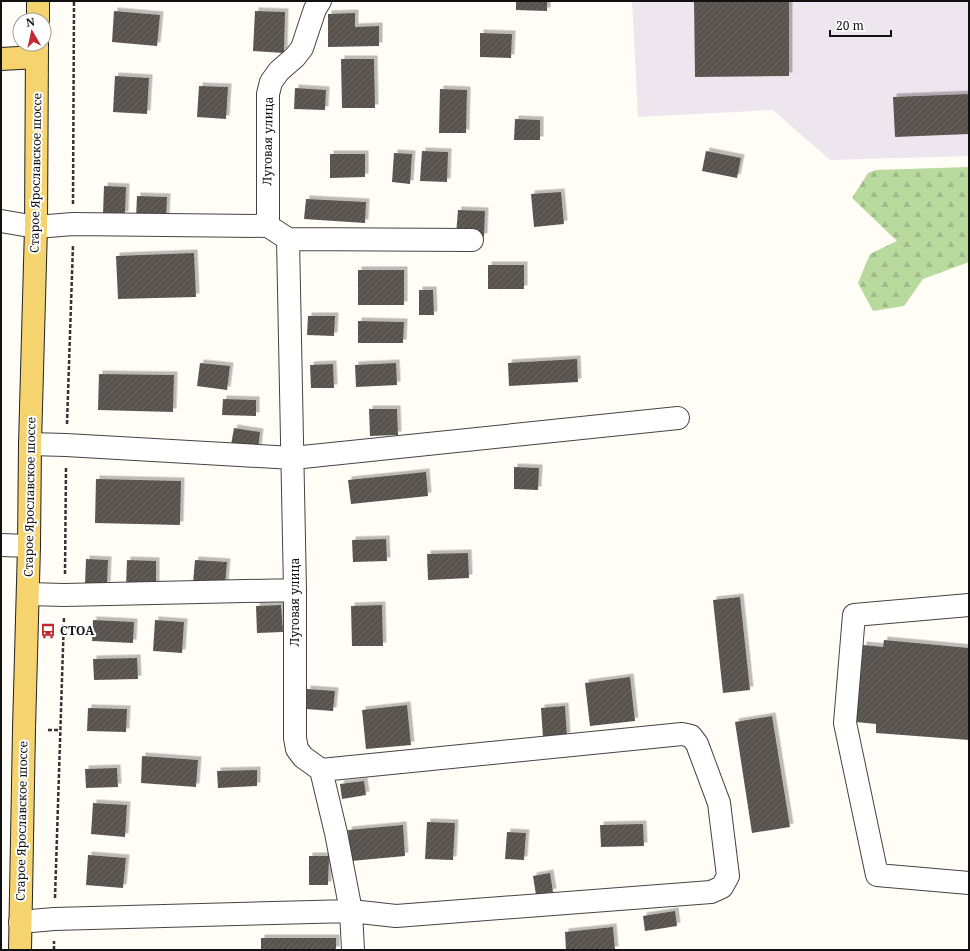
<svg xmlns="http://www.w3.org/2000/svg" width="970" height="951" viewBox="0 0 970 951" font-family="'Noto Serif',serif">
	<defs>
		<pattern id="forest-firs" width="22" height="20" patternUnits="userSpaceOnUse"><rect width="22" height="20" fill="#b9da9d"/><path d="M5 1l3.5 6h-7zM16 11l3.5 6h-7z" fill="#9eba86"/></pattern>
		<pattern id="building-hatch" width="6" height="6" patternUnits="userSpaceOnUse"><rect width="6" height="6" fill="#59524d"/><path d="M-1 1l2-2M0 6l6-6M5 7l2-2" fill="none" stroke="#6c6662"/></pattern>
		<filter id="shadow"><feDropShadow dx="3.5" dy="-3.5" stdDeviation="0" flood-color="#0004"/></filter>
	</defs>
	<rect width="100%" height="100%" fill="#fffdf5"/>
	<path fill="#eee6ef" d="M632 1H969V156L830 160 773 110 638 117Z"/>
	<path fill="url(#forest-firs)" d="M969 167V262L923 279 904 306 873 311 858 283 870 254 897 241 852 198 868 173 876 170Z"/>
	<path fill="url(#building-hatch)" filter="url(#shadow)" d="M516 1H547V11L516 10Z
		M694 1H789V76L695 77Z
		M114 11 160 15 157 46 112 42Z
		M255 11 285 12 284 53 253 51Z
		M355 13V27L379 26V46L328 47V14Z
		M480 33 512 34 511 58 480 57Z
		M341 59H374L375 108H342Z
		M115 76 149 78 147 114 113 112Z
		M199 86 228 87 226 119 197 117Z
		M295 88 326 90 325 110 294 109Z
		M440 89 467 90 466 133H439Z
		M969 94V134L895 137 893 97Z
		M515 119 540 120V140H514Z
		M422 151 448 152 447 182 420 181Z
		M706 151 741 158 737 178 702 171Z
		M394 153 412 154 410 184 392 182Z
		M330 154H365V177L330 178Z
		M104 186 126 187 125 215 103 214Z
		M561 192 564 224 534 227 531 194Z
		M137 196 167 197 166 219 136 218Z
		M306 199 366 202 365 223 304 219Z
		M458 210 485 211 484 237 456 235Z
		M194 253 196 297 118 299 116 256Z
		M488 265H524V289H488Z
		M358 270H404V305H358Z
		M419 290H433L434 315H419Z
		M308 316H335L334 336 307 335Z
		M358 321 404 322 403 343H358Z
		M577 359 578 382 509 386 508 363Z
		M200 363 230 366 227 390 197 386Z
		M396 363 397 385 356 387 355 365Z
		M333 364 334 388H311L310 365Z
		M99 374 174 375 173 412 98 410Z
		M223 399 256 400V416L222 415Z
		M369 409H397L398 435 370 436Z
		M234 428 260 432 258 449 231 445Z
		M514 467 539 468 538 490 514 489Z
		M426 472 428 496 351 504 348 480Z
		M96 479 181 481 180 525 95 523Z
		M386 539 387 561 353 562 352 540Z
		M468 553 469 578 428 580 427 554Z
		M86 559 108 560 107 585 85 584Z
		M127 560 156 561V586H126Z
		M195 560 227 562 225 585 193 583Z
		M740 597 750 690 723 693 713 600Z
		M281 605 283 632 257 633 256 606Z
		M382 605 383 646H352L351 606Z
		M93 620 134 622 133 643 92 641Z
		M155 620 184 622 182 653 153 651Z
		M884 640 969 648V740L876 733V724L856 722 863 645 883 647Z
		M137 658 138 679 94 680 93 659Z
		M630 677 635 721 590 726 585 683Z
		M307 689 335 691 333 711 306 709Z
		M407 705 411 745 366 749 362 710Z
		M565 706 567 736 543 738 541 708Z
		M88 708 127 709 126 732 87 731Z
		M772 716 790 827 752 833 735 722Z
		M142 756 198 760 196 787 141 783Z
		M117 768 118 787 86 788 85 769Z
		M257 770V786L218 788 217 771Z
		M364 781 366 795 342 799 340 784Z
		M93 803 127 805 125 837 91 834Z
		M427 822 455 823 453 860 425 859Z
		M643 824 644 846 601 847 600 825Z
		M403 825 405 856 351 861 348 830Z
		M507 832 526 833 524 860 505 859Z
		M88 855 126 858 123 888 86 885Z
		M309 856H329L328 885H309Z
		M550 873 553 892 536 895 533 876Z
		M675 911 677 926 645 931 643 916Z
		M613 927 615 950H566L565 932Z
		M261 938H336V950H261Z"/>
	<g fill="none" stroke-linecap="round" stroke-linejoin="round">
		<g stroke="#444" stroke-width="24">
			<path id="minor" d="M1 221 36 227 73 224 268 226 288 239 472 240
				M268 226V94L271 82 279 71 295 57 302 48 315 9 320 1
				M288 239 295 590V738L297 749 303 757 321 770 336 833 351 911 353 950
				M30 444 66 445 293 458 678 418
				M1 545 29 546
				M28 594 64 595 295 590
				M969 605 854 615 845 723 877 875 969 883
				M20 922 54 919 351 911 396 916 711 892 722 887 728 876 719 803 697 744 691 736 682 734 321 770"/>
		</g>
		<g stroke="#222" stroke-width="24">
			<path id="major" d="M38 20V1
				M1 59 37 57
				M20 950 24 729 29 546 30 444 36 227 37 44"/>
		</g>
		<path stroke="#333" stroke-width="2.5" stroke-dasharray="4 2" stroke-linecap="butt" d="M73 204 74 1
			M67 424 73 245
			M65 574 66 467
			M48 730H60
			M55 898 64 617
			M54 950V941"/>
		<use href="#minor" stroke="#fff" stroke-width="22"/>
		<use href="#major" stroke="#f5d36e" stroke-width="22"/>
	</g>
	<defs>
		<g id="bus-bare" transform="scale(1.2)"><path d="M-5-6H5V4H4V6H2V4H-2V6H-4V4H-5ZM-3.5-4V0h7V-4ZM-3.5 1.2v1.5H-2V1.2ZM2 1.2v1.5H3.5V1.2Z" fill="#c02a32" stroke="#fff" stroke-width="2.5" paint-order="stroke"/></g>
	</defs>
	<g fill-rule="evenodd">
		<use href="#bus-bare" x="48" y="631"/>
	</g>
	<g text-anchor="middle" stroke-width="4" stroke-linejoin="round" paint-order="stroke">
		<g font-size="12" fill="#111" stroke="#fff">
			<text transform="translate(268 141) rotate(-89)" y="4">Луговая улица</text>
			<text transform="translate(36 173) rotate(-89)" y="4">Старое Ярославское шоссе</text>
			<text transform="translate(30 497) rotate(-89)" y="4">Старое Ярославское шоссе</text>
			<text transform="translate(295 602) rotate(-90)" y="4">Луговая улица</text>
			<text transform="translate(22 821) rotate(-89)" y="4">Старое Ярославское шоссе</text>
		</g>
		<g font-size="12" font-weight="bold" fill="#111" stroke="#fff" text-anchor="start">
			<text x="60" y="635">СТОА</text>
		</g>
	</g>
	<rect width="970" height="951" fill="none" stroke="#111111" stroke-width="4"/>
	<g transform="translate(32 32) rotate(351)"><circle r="19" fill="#ffffff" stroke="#a0a0a0"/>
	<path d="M0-3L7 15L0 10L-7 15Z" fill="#c02a32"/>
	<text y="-6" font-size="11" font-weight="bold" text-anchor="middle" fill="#111111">N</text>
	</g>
	<path d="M830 30v6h61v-6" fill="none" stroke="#111111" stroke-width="2"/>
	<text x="836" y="30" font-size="12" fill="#111111" stroke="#ffffff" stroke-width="3" paint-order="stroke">20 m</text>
</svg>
